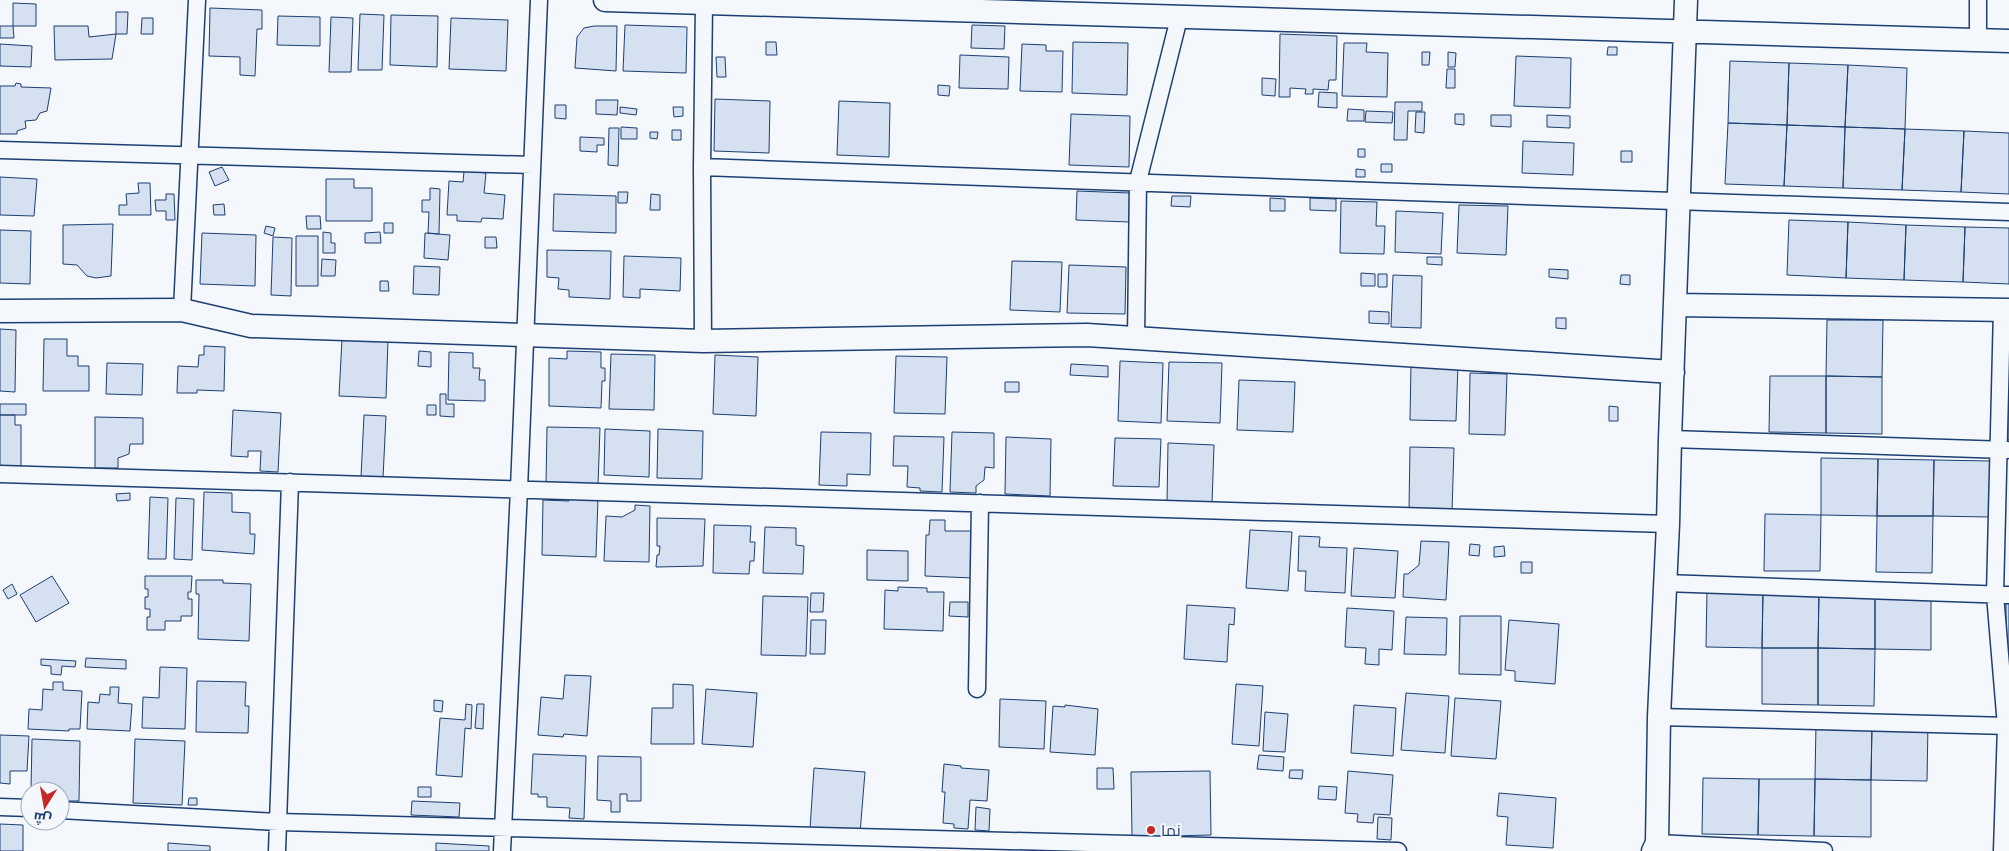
<svg xmlns="http://www.w3.org/2000/svg" width="2009" height="851" viewBox="0 0 2009 851" font-family="'Nunito Sans',Cairo,sans-serif">
	<rect width="100%" height="100%" fill="#f4f7fb"/>
	<path fill="#d5e0f0" stroke="#1d3f73" d="M13 3 36 4V26H13Z
		M210 8 262 10V29H257L255 76 240 75V57L209 56Z
		M116 12H128L127 34H116Z
		M360 14 384 15 382 70H358Z
		M391 15 438 16 437 67 390 65Z
		M278 16 320 17V46L277 45Z
		M331 17 353 18 351 72H329Z
		M142 18H153V34H141Z
		M451 18 508 20 506 71 449 69Z
		M625 25 687 27 686 73 623 71Z
		M972 25 1005 26 1004 49 971 48Z
		M0 26H13L14 38H0Z
		M54 26H88L89 37 116 34 112 59 55 60Z
		M594 26H617L616 71 575 68 577 37 584 28Z
		M1280 34 1337 36 1336 80H1329L1328 90 1313 89V94H1305L1306 89 1290 88V97H1279Z
		M766 42H776L777 55H766Z
		M1073 42 1128 43 1127 95 1072 93Z
		M1344 43H1367L1366 52 1388 53 1387 97 1342 96Z
		M0 44 32 46 31 67 0 66Z
		M1022 44 1046 45V51H1063L1062 92 1020 91Z
		M1608 47H1617V55H1607Z
		M1422 52H1430L1429 65H1422Z
		M1448 52 1456 53 1455 67H1448Z
		M960 55 1009 57 1008 89 959 88Z
		M1516 56 1571 58 1570 108 1514 106Z
		M716 57H725L726 77H717Z
		M1730 61 1789 63 1787 125 1728 123Z
		M1789 63 1848 65 1845 127 1787 125Z
		M1848 65 1907 68 1905 129 1845 127Z
		M1447 69H1455V88H1446Z
		M1262 78 1276 79 1275 96 1262 95Z
		M16 83 21 84V87L51 88 47 111 40 113 36 120 25 121 26 128 17 131V134H0V86H15Z
		M938 85 950 86 949 96 938 95Z
		M1319 92 1337 93V108L1318 107Z
		M715 99 770 101 769 153 714 151Z
		M596 100H618L617 115 596 114Z
		M839 101 890 103 889 157 837 155Z
		M1395 102H1422V111H1408L1407 140H1394Z
		M555 105H566V119L555 118Z
		M620 107 637 109 636 115 620 113Z
		M673 107H683V116L674 117Z
		M1348 109 1364 110V121H1347Z
		M1366 111 1393 112 1392 123 1365 122Z
		M1416 112H1425L1424 133 1415 132Z
		M1071 114 1130 116 1129 167 1069 165Z
		M1455 114H1464V125L1455 124Z
		M1491 115H1511V127L1491 126Z
		M1547 115 1570 116V128L1547 127Z
		M1728 123 1787 125 1784 186 1725 184Z
		M1787 125 1845 127 1843 188 1784 186Z
		M621 127 637 128V139H621Z
		M1845 127 1905 129 1902 190 1843 188Z
		M609 128H619L618 166 608 165Z
		M1905 129 1964 131 1961 192 1902 190Z
		M672 130H681V140H672Z
		M1964 131 2009 133V194L1961 192Z
		M650 132H658L657 139 650 138Z
		M580 137 604 138V145H597V152L580 151Z
		M1523 141 1574 143 1573 175 1522 173Z
		M1358 149H1365V157H1358Z
		M1621 151H1632V162H1621Z
		M1381 164H1392V172H1381Z
		M222 167 229 180 215 186 209 172Z
		M1356 169 1365 170V177H1356Z
		M464 171 486 173 484 193 505 195 503 219 482 218 481 222 457 221V215H447L449 181 463 182Z
		M0 177 37 179 34 216 0 215Z
		M326 179H354V188H372V221H326Z
		M138 183H150L151 215H119V205H127L126 194 139 193Z
		M430 188 440 189 439 234 428 233 429 212H422V200H430Z
		M1077 191 1130 193 1129 222 1076 220Z
		M618 192H628L627 203H618Z
		M166 194H174L175 220H166V211H156L155 200H166Z
		M554 194 616 196V233L553 231Z
		M651 194 660 195V210H650Z
		M1172 196H1191L1190 207 1171 206Z
		M1270 198 1285 199V211H1270Z
		M1310 198 1336 199V211L1310 210Z
		M1341 201 1377 202 1376 226H1385L1384 254 1340 253Z
		M224 204 225 215H214L213 205Z
		M1459 205 1508 206 1506 255 1457 253Z
		M1396 211 1443 213 1441 254 1395 252Z
		M306 216H320L321 229H307Z
		M1789 220 1848 222 1846 278 1787 275Z
		M1848 222 1906 225 1904 280 1846 278Z
		M384 223H393V233H384Z
		M113 224 111 276 96 278 87 276 77 265 63 264V225Z
		M1906 225 1965 227 1963 282 1904 280Z
		M266 226 275 228 273 236 264 233Z
		M1965 227 2009 228V284L1963 282Z
		M0 230 31 231 30 284 0 283Z
		M323 232 331 233V243H335V253H323Z
		M380 232 381 243H365V233Z
		M202 233 256 235 255 286 200 284Z
		M425 233 450 235 448 260 424 258Z
		M296 236H318V286H296Z
		M273 237 292 238 291 296 271 295Z
		M485 237H496L497 248H485Z
		M547 250 611 251 610 299 569 297V290L558 289 559 278 547 277Z
		M624 256 681 258 680 291 640 289V298L623 297Z
		M1427 257H1442V265L1427 264Z
		M322 259 336 260 335 276H321Z
		M1012 261 1062 262 1060 312 1010 310Z
		M1069 265 1126 267 1125 314 1067 313Z
		M414 266 440 267 439 295 413 294Z
		M1549 269 1568 270V279L1549 277Z
		M1361 273 1375 274V286H1361Z
		M1378 274H1387V287H1378Z
		M1393 275 1422 276 1421 328 1391 327Z
		M1621 275H1630V285L1620 284Z
		M380 281H388L389 291H380Z
		M1369 311 1389 312V324L1369 323Z
		M1556 318H1566V329L1556 328Z
		M1827 320H1883L1882 377 1826 376Z
		M0 329 16 330 15 392 0 391Z
		M44 339H67V356H78V366H89V391H43Z
		M342 339 388 341 386 398 339 396Z
		M204 346 225 347 224 391 197 390V393H177L178 366 198 367 199 355H204Z
		M419 351 431 352V367L418 366Z
		M567 351 601 352V368H605V381H602L601 408 549 406V358L567 359Z
		M449 352 473 353V368H480L479 380H485V401L448 400Z
		M611 354 655 355 654 410 609 409Z
		M715 355 758 357 756 416 713 414Z
		M896 356 947 357 945 414 894 413Z
		M1120 361 1163 363 1161 423 1118 421Z
		M1169 362 1222 363 1220 423 1167 421Z
		M107 363 143 364 142 395 106 394Z
		M1411 363 1458 364 1456 421 1410 420Z
		M1071 364 1108 366V377L1070 375Z
		M1470 373 1507 374 1505 435 1469 434Z
		M1770 376H1826V433L1769 432Z
		M1826 376 1882 377V434L1826 433Z
		M1239 380 1295 382 1293 432 1237 430Z
		M1005 382H1019V392H1005Z
		M2007 384H2009V440H2006Z
		M440 394H446V404H454V417L440 416Z
		M0 404H26V415H0Z
		M427 405H436V415H427Z
		M1609 406 1618 407V421H1609Z
		M233 410 281 413 278 472 260 471 261 451H248V457L231 456Z
		M0 415H15V425H21V475L0 468Z
		M364 415 386 416 383 478 361 477Z
		M95 417 143 418V444H130L129 454 118 458V468H95Z
		M547 427 600 428 598 485 546 484Z
		M605 429 650 431 649 477 604 475Z
		M658 429 703 431 702 479 657 478Z
		M821 432 871 433 870 475 847 474V486L819 485Z
		M952 432 994 433V468L985 467 984 480 976 486V493L950 492Z
		M894 436 944 437 942 492 920 491V488L907 487 908 466H893Z
		M1006 437 1051 439 1050 496 1005 494Z
		M1115 438 1161 439 1159 487 1113 486Z
		M1168 443 1214 445 1212 504 1167 503Z
		M1410 447 1454 448 1452 511 1409 509Z
		M1821 458 1878 459 1877 516 1821 515Z
		M1878 459 1934 460 1933 516H1877Z
		M1934 460 1990 461 1989 517 1933 516Z
		M204 492 232 493V512L250 513V534H255L254 554 202 550Z
		M130 493V500L117 501 116 494Z
		M150 497 168 498 166 559H148Z
		M570 497 598 498 596 557 542 555 543 500 569 501Z
		M176 498 194 499 192 560 174 559Z
		M635 505 650 506 649 562 604 561 606 516 622 517 635 510Z
		M1765 514 1821 515 1820 571H1764Z
		M1877 516H1933L1932 573 1876 572Z
		M657 518 705 519 703 566 656 567 657 555H659L660 546H657Z
		M930 520H945V531H974L973 578 925 576 926 535H929Z
		M714 525 751 526 750 542H755L754 561H750L749 574 713 573Z
		M765 527 796 528V545L804 546 803 574 763 573Z
		M1250 530 1292 532 1288 591 1246 588Z
		M1299 536 1320 537 1319 547 1347 548 1345 593 1305 591 1306 571H1298Z
		M1421 541 1449 542 1446 600 1403 597 1404 574H1408L1419 565Z
		M1470 544 1480 545 1479 556 1469 555Z
		M1504 546 1505 556 1494 557V547Z
		M1354 548 1398 551 1395 598 1351 596Z
		M867 550 908 551V581L867 580Z
		M1521 562H1532V573H1521Z
		M52 576 69 603 36 622 20 595Z
		M145 576H192L191 592H188V599H192V616H181V621H165V630H147V617H150V609H145V597H148V589H145Z
		M196 580H223V583L251 584 249 641 198 639 199 594H196Z
		M12 584 17 594 8 599 3 590Z
		M898 587 927 588V592H944L943 631 884 629 885 590 898 591Z
		M1707 590 1763 591 1762 648 1706 647Z
		M1763 591 1819 592 1818 648H1762Z
		M1819 592 1875 593V649L1818 648Z
		M811 593H824L823 612H810Z
		M1875 593H1931V650L1875 649Z
		M763 596 808 597 806 656 761 655Z
		M2006 597H2009V653H2006Z
		M950 602H968V617L949 616Z
		M1187 605 1235 608 1234 625 1229 624 1227 662 1184 659Z
		M1347 608 1394 611 1392 650 1379 649V665L1365 664 1366 648 1345 647Z
		M1460 616H1501V675L1459 674Z
		M1406 617 1447 618 1446 655 1404 654Z
		M811 620H826L825 654H810Z
		M1509 620 1559 624 1555 684 1515 681V671L1505 670Z
		M1762 648H1818V705L1762 704Z
		M1818 648 1875 649 1874 706 1818 705Z
		M86 658 126 660V669L85 667Z
		M41 659 76 661 75 667 62 666 61 675 51 674V666L41 665Z
		M160 667 187 668 185 729 142 728 143 697 159 698Z
		M565 675 591 676 587 736 564 734 563 737 538 735 541 697 563 699Z
		M197 681 246 682 245 706H249L248 733 196 732Z
		M53 682H63V690L82 691 80 729H69V731L28 729 29 709 42 710 43 689 53 690Z
		M673 684 693 685 694 744H651L652 708H673Z
		M1236 684 1263 686 1259 746 1232 744Z
		M110 687H119L118 703 132 704 130 731 87 729 88 702 99 703 100 694 110 695Z
		M706 689 757 693 753 747 702 744Z
		M1406 693 1449 696 1445 753 1401 750Z
		M1455 698 1501 701 1496 759 1451 756Z
		M1000 699 1046 701 1044 749 999 747Z
		M434 700 443 701 442 712 434 711Z
		M466 704 472 705 471 729 465 728 462 777 436 775 440 718 465 720Z
		M477 704H484L483 729 475 728Z
		M1065 705 1098 709 1095 755 1050 752 1053 706 1065 707Z
		M1354 705 1396 708 1393 756 1351 753Z
		M1265 712 1288 714 1285 752 1263 751Z
		M1816 723 1872 724 1871 780 1815 779Z
		M1872 724H1928L1927 781 1871 780Z
		M0 735 29 736 27 771H10V784L0 783Z
		M32 739 80 741 79 801H60V791H31Z
		M135 739 185 741 182 805 133 803Z
		M533 754 586 756 584 819 569 818 570 808 547 807V797H538V794H531Z
		M1259 755 1284 757 1283 771 1257 769Z
		M598 756 641 757V801H627V794H620V812H611V801L597 800Z
		M944 764 961 766V768L989 770 987 801 970 800 968 829 954 828V824L943 823 945 792H942Z
		M814 768 865 772 860 833 810 829Z
		M1097 768H1113L1114 789H1097Z
		M1290 770H1303L1302 779 1289 778Z
		M1210 771 1211 835 1132 837 1131 772Z
		M1348 771 1393 775 1390 815 1374 814 1373 823 1357 822 1358 814 1345 813Z
		M1703 778 1759 779 1758 835 1702 834Z
		M1759 779H1815L1814 836 1758 835Z
		M1815 779 1871 780V837L1814 836Z
		M1319 786 1337 787 1336 800 1318 799Z
		M418 787H431V797H418Z
		M1499 793 1556 798 1553 848 1506 845 1508 817 1497 816Z
		M189 798H197V805H188Z
		M412 801 460 803 459 817 411 815Z
		M976 807 990 809 989 831 975 830Z
		M1378 817 1392 818 1391 840 1377 839Z
		M0 824 23 825V851H0Z
		M168 843 210 846V851H168Z
		M436 843 489 846V851H436Z"/>
	<g fill="none" stroke-linecap="round" stroke-linejoin="round">
		<g stroke="#1d3f73" stroke-width="19">
			<path id="street" d="M1978 41V0
				M0 150 532 165
				M702 167C1138 181 1573 200 2009 212
				M2002 309 1995 595 2006 726 2002 851
				M182 310 197 0
				M1136 339 1138 181 1179 18
				M703 341 702 167 704 3
				M1670 439 2007 450
				M0 474 1668 524
				M1664 583 2009 595
				M977 689 980 503
				M1659 717 2009 726
				M0 807 30 808
				M60 810 278 822 1398 851
				M1657 843 1824 851
				M277 851 290 482
				M502 851 519 489 539 0"/>
		</g>
		<g stroke="#1d3f73" stroke-width="25">
			<path id="secondary" d="M605 0 2009 41
				M1675 305 2009 310
				M0 311 182 310 251 326 703 341 1087 335 1673 372
				M1653 851 1657 843 1659 717 1668 524 1670 439 1686 0"/>
		</g>
		<use href="#street" stroke="#f4f7fb" stroke-width="16"/>
		<use href="#secondary" stroke="#f4f7fb" stroke-width="22"/>
	</g>
	<circle fill="#c62828" stroke="#f4f7fb" stroke-width="2" cx="1151" cy="830" r="5"/>
	<g text-anchor="middle" stroke-width="4" stroke-linejoin="round" paint-order="stroke">
		<g font-size="16" fill="#1d3f73" stroke="#f4f7fb" text-anchor="start">
			<text x="1161" y="836">نما</text>
		</g>
	</g>
	<g transform="translate(45 806) rotate(191)"><circle r="24" fill="#f4f7fb" stroke="#9eadc5"/>
	<path d="M0-4L9 19L0 12L-9 19Z" fill="#c62828"/>
	<text y="-8" font-size="14" font-weight="bold" text-anchor="middle" fill="#1d3f73">ش</text>
	</g>
</svg>
